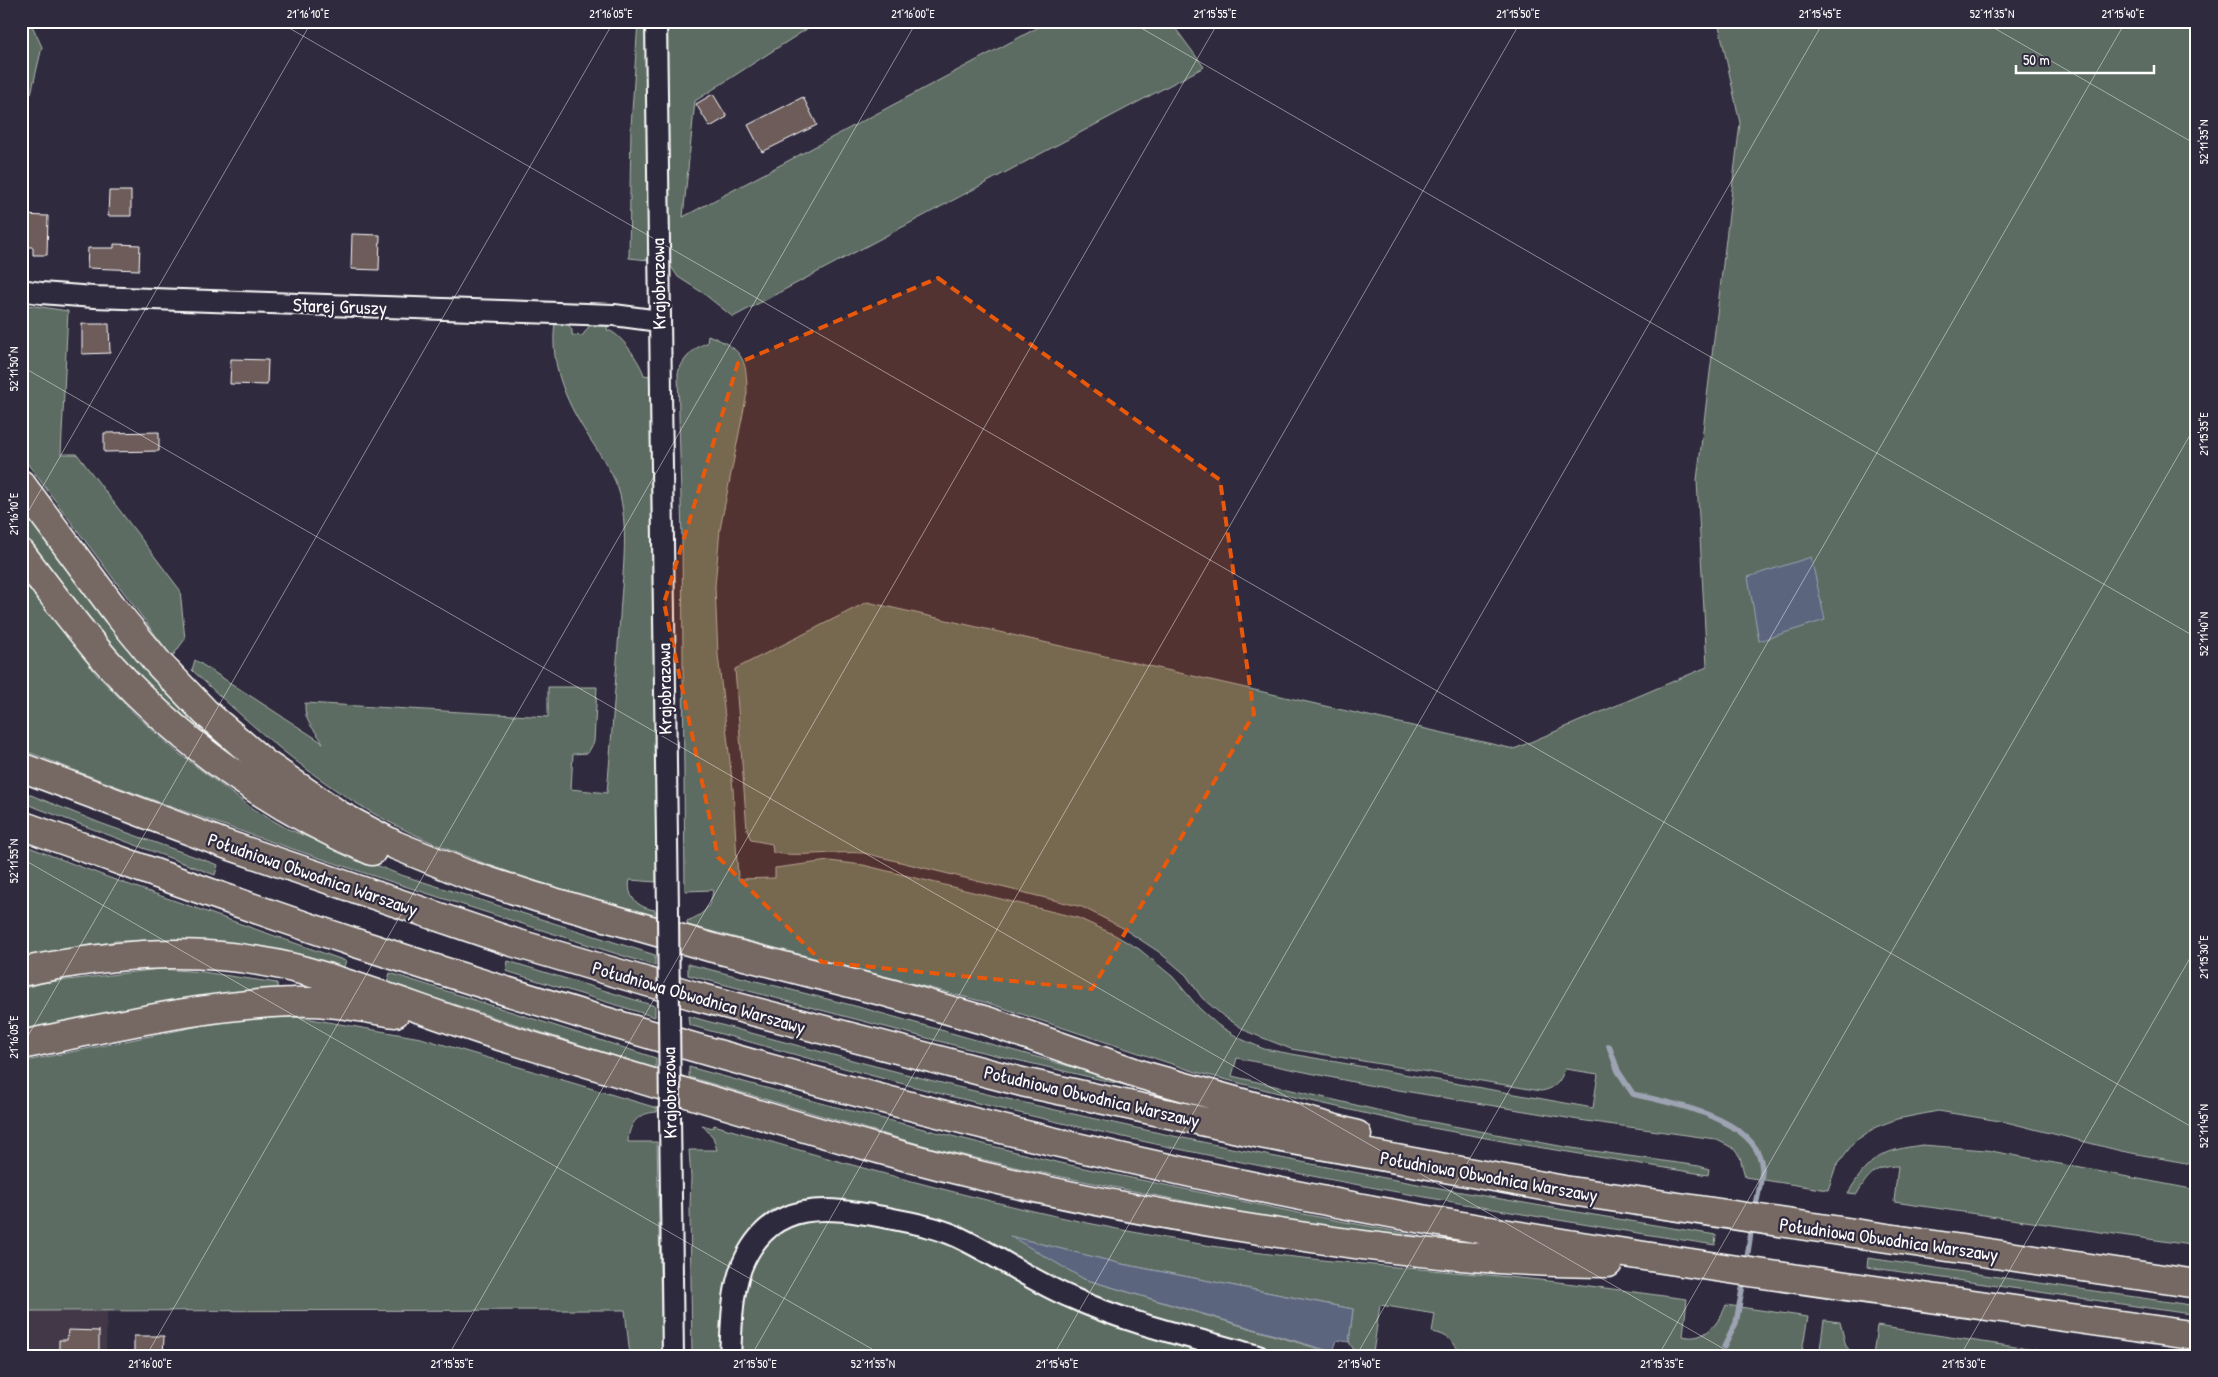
<svg xmlns="http://www.w3.org/2000/svg" width="2218" height="1377" viewBox="0 0 2218 1377" font-family="'Patrick Hand',sans-serif">
	<rect width="100%" height="100%" fill="#2f2a3d"/>
	<filter id="ink" filterUnits="userSpaceOnUse"><feTurbulence type="fractalNoise" baseFrequency=".02" numOctaves="2"/><feDisplacementMap in="SourceGraphic" scale="10" xChannelSelector="R" yChannelSelector="G"/><feConvolveMatrix kernelMatrix="1 2 1 2 8 2 1 2 1" color-interpolation-filters="sRGB"/></filter>
	<g filter="url(#ink)">
		<path fill="#423946" d="M21 1311H107L106 1356H21Z"/>
		<path fill="#5c6c62" stroke="#aeb6b0" d="M21 21H30L42 47 31 94 21 93Z
			M638 21H819L695 101 683 217 1050 21H1170L1204 67 733 317 703 293 678 277 668 262 629 258 631 127Z
			M1718 21H2197V1165L2121 1151 2006 1122 1938 1111 1897 1119 1876 1127 1855 1141 1836 1166 1828 1190 1745 1177 1740 1157 1733 1148 1715 1139 1579 1120 1368 1085 1237 1058 1232 1076 1411 1118 1565 1147 1699 1166 1709 1169 1708 1175 1513 1143 1411 1124 1294 1097 1196 1072 988 1003 687 925V921C703 915 711 908 713 890L685 891 682 540 678 373C681 361 695 346 707 343L708 335C742 349 747 357 747 393L720 529 715 586 718 655 733 789 738 879 775 878V868L829 861 863 865 1078 918 1113 934 1139 949 1173 977 1199 1008 1218 1025 1241 1039 1264 1049 1593 1108 1598 1074 1565 1069C1560 1082 1555 1089 1541 1091L1291 1049 1248 1032 1222 1015 1202 998 1186 975 1159 952 1121 927 1082 907 864 853C834 851 803 857 773 853L772 844 751 840 747 830 735 669 867 602 1514 749 1707 667 1697 480 1740 123Z
			M21 304 68 311 61 454H77L180 590 185 639 172 657 21 455Z
			M555 323 568 324 572 330V335L582 336 590 325 608 324 607 330C620 332 640 362 644 375L650 376 656 687V882L630 880C626 897 639 908 655 910V917C558 888 442 857 356 803 296 766 243 718 192 670L195 660 323 743C314 727 304 724 305 703L548 717V687H597L594 742 588 753 573 754 571 789 607 793C612 734 616 675 620 616 622 577 629 534 620 495 615 476 603 459 592 442 568 406 549 367 555 323Z
			M21 506 264 780 194 727 142 681 100 633 21 533Z
			M21 576 96 674 139 718 177 752 253 809 288 829 398 874 655 955V966C442 898 228 833 21 749Z
			M21 791 100 823 218 865 215 875 21 802Z
			M21 844 110 878 346 961 343 969 235 947 178 941H116L43 955 21 961Z
			M508 961 655 1006V1017L506 971Z
			M688 964 859 1007 1129 1083 1128 1086 965 1048 688 975Z
			M160 969 203 972 277 983 278 992 177 1001 21 1031V989L42 983Z
			M390 973 656 1058V1069L387 983Z
			M688 1016C807 1048 926 1081 1047 1108 1268 1159 1492 1199 1716 1235L1715 1245C1487 1210 1260 1170 1036 1117 919 1090 804 1057 689 1025Z
			M299 1017 421 1038 657 1108V1112C638 1113 629 1123 628 1142H657L662 1356H630L625 1310 21 1311V1062L205 1025 238 1019Z
			M689 1067 832 1106 1060 1163 1308 1215 1421 1236V1241L1319 1228 1028 1170 929 1147 689 1077Z
			M702 1125 713 1128 714 1125C878 1174 1043 1219 1212 1246 1314 1262 1417 1268 1519 1278 1575 1283 1631 1292 1687 1299L1683 1336C1705 1342 1719 1323 1726 1305L1808 1317 1801 1356H1461C1455 1342 1447 1334 1432 1332L1435 1314 1380 1305 1373 1353 1354 1350 1349 1342 1353 1309 1122 1264 1013 1237 1084 1279 1343 1356H1293L1151 1317 1095 1298 894 1209 830 1199 792 1203 772 1210 758 1221 747 1234 739 1246 729 1275 723 1356H692L690 1207 691 1178 689 1150H717L713 1137Z
			M1923 1145 1986 1150 2197 1190V1246L1894 1202 1898 1166C1875 1166 1868 1175 1857 1194L1848 1193C1870 1157 1882 1150 1923 1145Z
			M821 1218C860 1221 929 1232 964 1252 996 1269 1026 1291 1060 1305 1112 1327 1168 1341 1223 1356H738C739 1320 741 1267 768 1240 783 1226 802 1222 821 1218Z
			M1868 1258 2197 1306V1315L1867 1267Z
			M1824 1320 1840 1322 1846 1346 1855 1356H1819Z
			M1877 1326 2075 1356H1873Z"/>
		<path fill="#5c657e" stroke="#9da3b2" d="M1811 557 1825 620 1759 641 1748 577Z
			M1010 1236 1122 1264 1353 1309 1349 1342 1337 1340 1333 1352 1084 1279Z"/>
		<g fill="none" stroke-linecap="round" stroke-linejoin="round">
			<path stroke="#9da3b2" stroke-width="5.5" d="M1609 1046 1618 1071 1633 1094C1672 1104 1760 1118 1762 1169 1762 1182 1757 1197 1755 1211
				M1746 1265 1752 1225
				M1724 1347 1736 1323 1744 1279"/>
		</g>
		<path fill="#6d5b5a" stroke="#fff" d="M713 94 727 117 710 127 696 104Z
			M803 97 817 125 762 152 748 125Z
			M109 191H131V216H108Z
			M21 215 48 216 47 255H33V247H21Z
			M352 234 380 235 379 270 351 269Z
			M114 244 140 245 139 270 87 268 88 248H114Z
			M82 324H109L110 353 82 354Z
			M231 359 268 360 267 385 230 384Z
			M159 432V451L104 452V433Z
			M68 1330 99 1331V1356H59V1340H67Z
			M134 1336H164L163 1356H134Z"/>
		<g fill="none" stroke-linecap="round" stroke-linejoin="round">
			<g stroke="#fff" stroke-width="24">
				<path id="minor" d="M656 21 668 912
					M21 290 41 293 94 297 614 315 659 321
					M670 1116 673 1356
					M730 1356C732 1325 731 1287 745 1259 774 1199 828 1207 883 1217 908 1222 933 1226 956 1236 995 1254 1030 1280 1070 1297 1129 1324 1195 1338 1258 1356"/>
			</g>
			<g stroke="#fff" stroke-width="31">
				<path id="highway" d="M21 484 117 613 159 664 206 713 264 763 339 815 395 845 466 874 536 897 713 948 889 993 987 1021 1142 1075 1357 1135
					M21 553C50 591 79 631 111 666 184 746 273 808 372 851
					M21 767 225 844 512 942 695 996 1022 1082 1266 1135 1564 1190 2197 1284
					M21 825C131 864 240 905 350 941 646 1039 947 1122 1252 1186 1564 1251 1882 1290 2197 1336
					M21 972C116 952 210 945 305 971 373 990 439 1017 506 1038 629 1076 752 1113 875 1148 993 1182 1114 1206 1234 1226 1358 1246 1483 1263 1608 1263
					M21 1045C111 1027 201 1005 293 1002 324 1000 364 1008 395 1013"/>
			</g>
			<use href="#minor" stroke="#2f2a3d" stroke-width="20"/>
			<use href="#highway" stroke="#766964" stroke-width="28"/>
			<g stroke="#fff" stroke-width="24" stroke-linecap="butt">
				<path id="minor-bridge" d="M668 912 670 1116"/>
			</g>
			<use href="#minor-bridge" stroke="#2f2a3d" stroke-width="20"/>
		</g>
	</g>
	<path fill="#e8590c" fill-opacity="0.2" stroke="#e8590c" stroke-width="4" stroke-dasharray="10 6" stroke-linejoin="round" d="M938 278 1220 480 1254 714 1092 989 822 962 718 857 664 603 738 363Z"/>
	<path fill="none" stroke="#fff" stroke-width="1" stroke-opacity="0.45" d="M277 21 2197 1130M1129 21 2197 638M1982 21 2197 145M21 366 1736 1356M21 524 312 21M21 858 884 1356M21 1048 614 21M21 1350 31 1356M146 1356 917 21M448 1356 1219 21M751 1356 1521 21M1053 1356 1824 21M1356 1356 2126 21M1658 1356 2197 423M1960 1356 2197 946"/>
	<g text-anchor="middle" stroke-width="4.5" stroke-linejoin="round" paint-order="stroke">
		<g font-size="19" fill="#fff" stroke="#2f2a3d">
			<text transform="translate(658 284) rotate(-91)" y="7">Krajobrazowa</text>
			<text transform="translate(340 306) rotate(2)" y="7">Starej Gruszy</text>
			<text transform="translate(664 689) rotate(-91)" y="7">Krajobrazowa</text>
			<text transform="translate(313 874) rotate(19)" y="7">Południowa Obwodnica Warszawy</text>
			<text transform="translate(699 997) rotate(16)" y="7">Południowa Obwodnica Warszawy</text>
			<text transform="translate(669 1093) rotate(-91)" y="7">Krajobrazowa</text>
			<text transform="translate(1092 1096) rotate(13)" y="7">Południowa Obwodnica Warszawy</text>
			<text transform="translate(1489 1176) rotate(10)" y="7">Południowa Obwodnica Warszawy</text>
			<text transform="translate(1889 1239) rotate(8)" y="7">Południowa Obwodnica Warszawy</text>
		</g>
	</g>
	<rect width="2218" height="1377" fill="none" stroke="#2f2a3d" stroke-width="55"/>
	<path d="M2016 65v8h138v-8" fill="none" stroke="#ffffff" stroke-width="2.5"/>
	<text x="2023" y="65" font-size="15" fill="#ffffff" stroke="#2f2a3d" stroke-width="4" paint-order="stroke">50 m</text>
	<rect x="28" y="28" width="2162" height="1322" fill="none" stroke="#fff" stroke-width="2"/>
	<g font-size="12" text-anchor="middle" fill="#fff">
		<text x="308" y="18">21°16'10"E</text>
		<text x="611" y="18">21°16'05"E</text>
		<text x="913" y="18">21°16'00"E</text>
		<text x="1215" y="18">21°15'55"E</text>
		<text x="1518" y="18">21°15'50"E</text>
		<text x="1820" y="18">21°15'45"E</text>
		<text x="1992" y="18">52°11'35"N</text>
		<text x="2123" y="18">21°15'40"E</text>
		<text transform="translate(2204 142) rotate(-90)" y="4">52°11'35"N</text>
		<text transform="translate(14 369) rotate(-90)" y="4">52°11'50"N</text>
		<text transform="translate(2204 434) rotate(-90)" y="4">21°15'35"E</text>
		<text transform="translate(14 514) rotate(-90)" y="4">21°16'10"E</text>
		<text transform="translate(2204 634) rotate(-90)" y="4">52°11'40"N</text>
		<text transform="translate(14 861) rotate(-90)" y="4">52°11'55"N</text>
		<text transform="translate(2204 957) rotate(-90)" y="4">21°15'30"E</text>
		<text transform="translate(14 1037) rotate(-90)" y="4">21°16'05"E</text>
		<text transform="translate(2204 1126) rotate(-90)" y="4">52°11'45"N</text>
		<text x="150" y="1368">21°16'00"E</text>
		<text x="452" y="1368">21°15'55"E</text>
		<text x="755" y="1368">21°15'50"E</text>
		<text x="873" y="1368">52°11'55"N</text>
		<text x="1057" y="1368">21°15'45"E</text>
		<text x="1359" y="1368">21°15'40"E</text>
		<text x="1662" y="1368">21°15'35"E</text>
		<text x="1964" y="1368">21°15'30"E</text>
	</g>
</svg>
